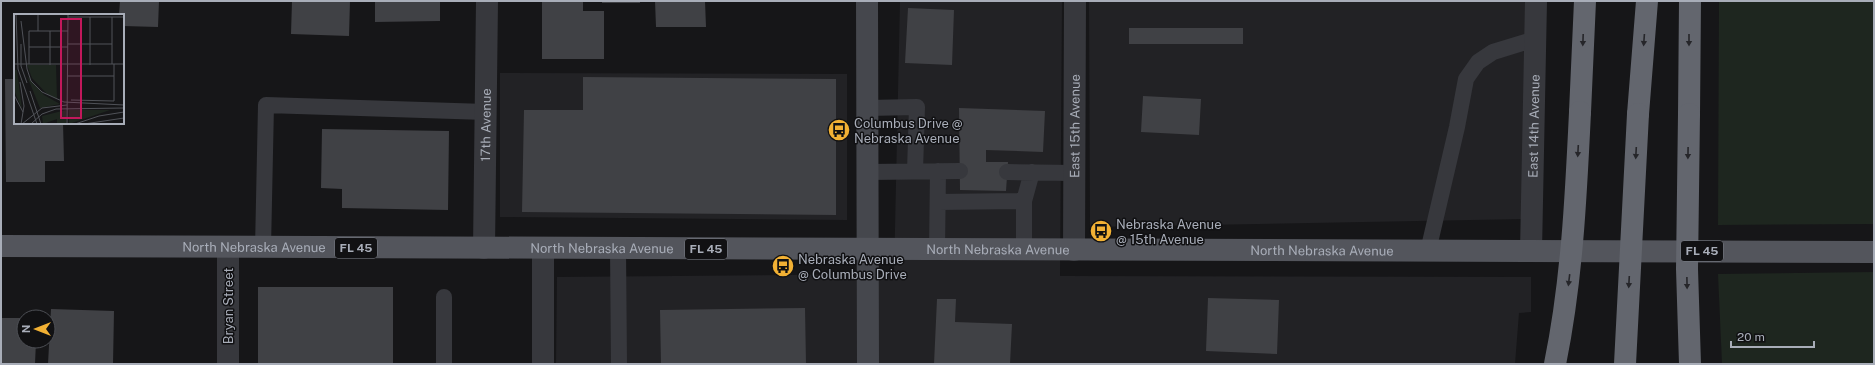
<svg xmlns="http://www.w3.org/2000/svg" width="1875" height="365" viewBox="0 0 1875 365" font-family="'Public Sans',sans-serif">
	<rect width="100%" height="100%" fill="#161618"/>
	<path fill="#222225" d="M900 1H1062L1060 276 1531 277V312L1519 313 1515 364H556L557 277 894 274Z
		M1089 1H1527L1525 219 1090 227Z
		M500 73 847 74V220L500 217Z"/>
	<path fill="#1e261f" d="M1719 1H1874V224L1718 225Z
		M1874 272V364H1722L1718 274Z"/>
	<path fill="#404145" d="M120 1H159L158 27 123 26V15H119Z
		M292 1H350L349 36 291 34Z
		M375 1H440V21L375 22Z
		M542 1H583V11H604V59H542Z
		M602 1H640V3H602Z
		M655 1H705L706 27H656Z
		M908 8 954 10 952 65 905 63Z
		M1129 28H1243V44H1129Z
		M583 77 836 79V215L522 212 524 110H583Z
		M5 79H15V123H63L64 161H45V182H6Z
		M1143 96 1201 99 1199 135 1141 132Z
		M959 108 1045 111 1043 152 986 150V162H1008L1006 191 960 190Z
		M322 129 449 131 448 210 342 208V189L321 188Z
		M258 287H393V364H258Z
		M1208 298 1279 300 1277 354 1206 351Z
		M937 299H956L955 322 1012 324 1010 364H934Z
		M805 308 806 364H661L660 310Z
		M51 309 114 311 113 364H48Z
		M1 318H24V341H36L35 364H1Z"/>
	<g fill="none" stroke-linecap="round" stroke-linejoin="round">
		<path stroke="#37383d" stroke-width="16" d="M867 108 917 107 915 171
			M868 172 960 171
			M1007 172 1074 173
			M1024 201V250
			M938 202 1024 201 1032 172
			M263 248 266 105 486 112
			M618 249 619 364
			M937 250 938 171
			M1428 251 1457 127 1466 79 1478 62 1493 52 1535 39
			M444 364V297"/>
		<g stroke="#37383d" stroke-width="22">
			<path d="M228 248V364"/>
			<path id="s1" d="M484 248 487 1"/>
			<path id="s2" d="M1074 250 1075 1"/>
			<path id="s3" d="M1531 251 1536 1"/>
			<path d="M543 364V248"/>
		</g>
		<path stroke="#45474d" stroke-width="22" d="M867 1 868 364"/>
		<path stroke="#53555c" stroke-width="22" id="s4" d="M1 246 1874 252"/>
		<path stroke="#63666e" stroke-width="22" d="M1580 112 1585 1
			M1638 114 1647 1
			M1689 114 1690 1"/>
		<path stroke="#63666e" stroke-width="22" d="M1689 114 1687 269 1690 364
			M1555 364C1572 281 1576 196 1580 112
			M1625 364 1638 114"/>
	</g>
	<defs><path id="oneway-solid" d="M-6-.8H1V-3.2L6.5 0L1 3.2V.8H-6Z"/></defs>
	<g fill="#26262a">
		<use href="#oneway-solid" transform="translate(1583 40) rotate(92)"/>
		<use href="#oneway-solid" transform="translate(1644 40) rotate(94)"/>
		<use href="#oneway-solid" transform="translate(1689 40) rotate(90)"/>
		<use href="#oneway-solid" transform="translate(1578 151) rotate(93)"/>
		<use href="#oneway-solid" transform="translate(1636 153) rotate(93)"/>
		<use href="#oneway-solid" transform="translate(1688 153) rotate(91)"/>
		<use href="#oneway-solid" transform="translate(1569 280) rotate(97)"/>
		<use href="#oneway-solid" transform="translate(1629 282) rotate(93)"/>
		<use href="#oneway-solid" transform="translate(1687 283) rotate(89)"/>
	</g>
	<defs>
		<g id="bus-disc" transform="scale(1.15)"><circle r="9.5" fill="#f2b134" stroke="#111113"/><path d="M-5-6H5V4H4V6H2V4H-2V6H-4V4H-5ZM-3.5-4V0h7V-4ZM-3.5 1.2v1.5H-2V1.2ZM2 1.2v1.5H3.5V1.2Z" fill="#111"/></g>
	</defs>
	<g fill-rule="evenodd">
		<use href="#bus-disc" x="839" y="130"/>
		<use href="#bus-disc" x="1101" y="231"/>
		<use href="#bus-disc" x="783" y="266"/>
	</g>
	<g text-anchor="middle" stroke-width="3" stroke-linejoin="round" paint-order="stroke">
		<g fill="#111113" stroke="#7b7e86" stroke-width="1">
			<rect x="335" y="238" width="42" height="20" rx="3"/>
			<rect x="685" y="239" width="42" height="20" rx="3"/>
			<rect x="1681" y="241" width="42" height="20" rx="3"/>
		</g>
		<g font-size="12" font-weight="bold" fill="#a8adb8">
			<text x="356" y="252">FL 45</text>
			<text x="706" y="253">FL 45</text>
			<text x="1702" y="255">FL 45</text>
		</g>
		<g font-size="13" fill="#a8adb8" stroke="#111113" text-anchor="start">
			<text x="854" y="128">Columbus Drive @<tspan x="854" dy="15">Nebraska Avenue</tspan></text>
			<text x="1116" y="229">Nebraska Avenue<tspan x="1116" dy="15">@ 15th Avenue</tspan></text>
			<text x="798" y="264">Nebraska Avenue<tspan x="798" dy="15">@ Columbus Drive</tspan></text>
		</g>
		<g font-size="13" fill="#a8adb8" stroke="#111113">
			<text dy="5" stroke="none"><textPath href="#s1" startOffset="123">17th Avenue</textPath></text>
			<text dy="5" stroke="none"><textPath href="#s2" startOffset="124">East 15th Avenue</textPath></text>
			<text dy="5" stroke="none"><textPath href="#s3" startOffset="125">East 14th Avenue</textPath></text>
			<text dy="5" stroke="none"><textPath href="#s4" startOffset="253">North Nebraska Avenue</textPath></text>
			<text dy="5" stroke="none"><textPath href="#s4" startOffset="601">North Nebraska Avenue</textPath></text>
			<text dy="5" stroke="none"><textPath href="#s4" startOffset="997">North Nebraska Avenue</textPath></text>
			<text dy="5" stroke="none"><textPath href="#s4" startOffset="1321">North Nebraska Avenue</textPath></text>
			<text transform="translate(228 306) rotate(-90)" y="5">Bryan Street</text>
		</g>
	</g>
	<g transform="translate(14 14)">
		<rect width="110" height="110" fill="#161618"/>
		<path d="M13 51H42L43 85 33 80 18 64ZM0 56H3L8 95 0 76ZM13 62 30 81 46 90 26 94ZM52 96V110H43V105L29 110 28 102ZM55 96H96L55 110Z" fill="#1e261f"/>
		<path fill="none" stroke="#505258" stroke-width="1" d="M2 0 4 55 23 110M24 0V17M54 3H110M7 7 13 55 17 67 28 78 50 88 110 91M7 30V52L13 69M54 30H98M15 33H54M0 50H110M15 50V17H54M98 50V3M36 51V17M76 51V3M53 62H100M6 68 10 92 7 110M16 77 27 110M0 81 9 98M57 86 100 87V50M8 110 28 94 53 91M17 110 28 100 42 95 110 94M53 110 54 0M61 110 85 102 110 98M70 110 110 104"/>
		<path fill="#c2185b" fill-opacity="0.15" stroke="#c2185b" stroke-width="2" d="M47 5H67V104H47Z"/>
		<rect width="110" height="110" fill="none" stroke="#a8adb8" stroke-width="2"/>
	</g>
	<rect width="1875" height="365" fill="none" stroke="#a8adb8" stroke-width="4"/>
	<g transform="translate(36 329) rotate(270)"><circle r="19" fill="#111113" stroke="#4d4f55"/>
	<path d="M0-3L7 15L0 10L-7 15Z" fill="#f2b134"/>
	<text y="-6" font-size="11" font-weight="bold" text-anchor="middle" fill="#a8adb8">N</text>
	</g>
	<path d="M1731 341v6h83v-6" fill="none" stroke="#a8adb8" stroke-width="2"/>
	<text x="1737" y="341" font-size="12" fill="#a8adb8" stroke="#111113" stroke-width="3" paint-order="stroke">20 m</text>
</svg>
